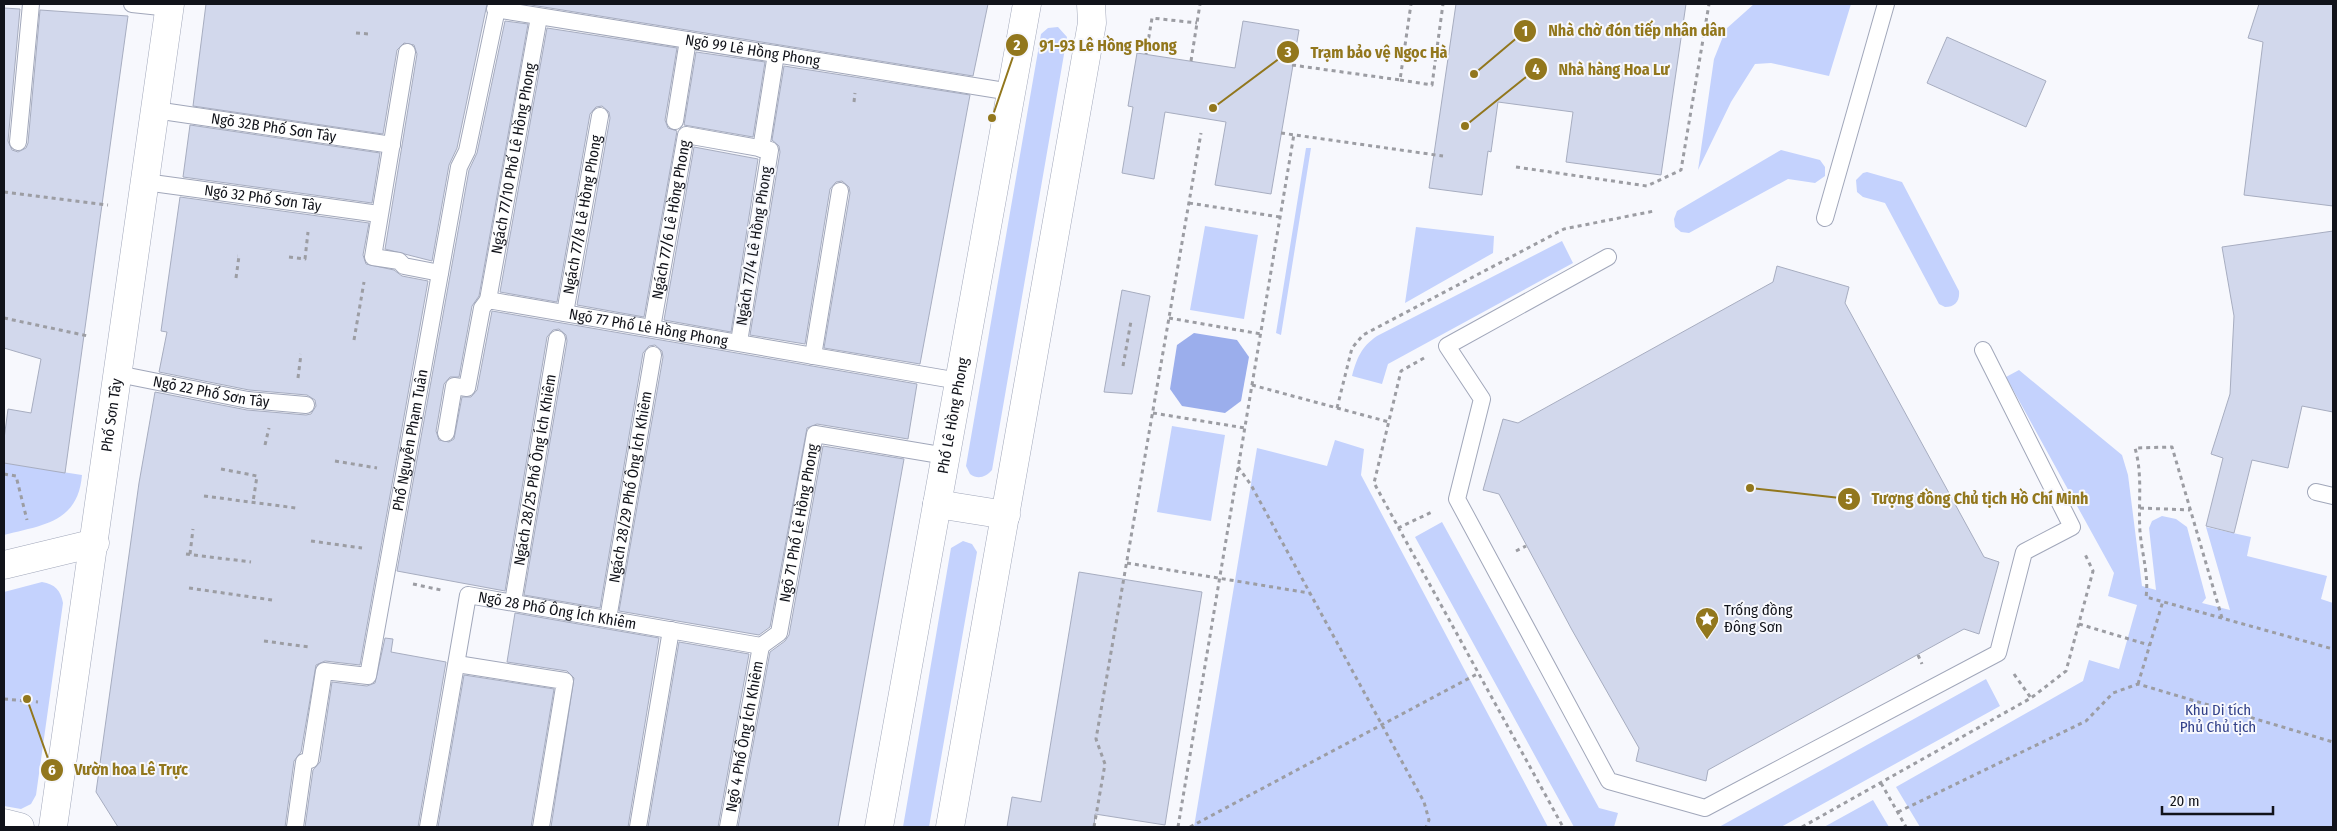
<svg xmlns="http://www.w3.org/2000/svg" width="2337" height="831" viewBox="0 0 2337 831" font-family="'Fira Sans Condensed',sans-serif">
	<rect width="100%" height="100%" fill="#f7f8fd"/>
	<path fill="#c4d2fd" d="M1754 4H1851L1829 76 1771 63 1755 64 1731 102 1698 170 1714 59 1726 29Z
		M1058 27 1067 37 992 470C986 477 978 480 970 474L966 466 1041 34 1048 28Z
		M1306 148H1311L1281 335 1276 333Z
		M1781 150 1820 160 1825 167V176L1815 183 1788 179 1689 233 1681 232 1675 227 1674 219 1677 211Z
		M1867 172 1902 182 1959 291C1960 301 1955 307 1945 307L1939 304 1885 203 1863 197 1857 192 1856 180 1863 173Z
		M1205 226 1258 235 1244 319 1190 310Z
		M1416 227 1494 236 1493 253 1405 303Z
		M1562 241 1573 263 1388 364 1382 384 1352 376C1357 358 1361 347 1377 336Z
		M2019 370 2122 455 2128 475 2142 586 2156 590 2149 528 2152 521 2162 516 2176 519 2187 527 2206 598 2202 603 2230 610 2206 527 2251 537 2247 556 2327 576 2321 599 2333 603V827H1920L1896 787 2083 681 2089 660 2119 669 2137 605 2108 596 2114 573 2006 377Z
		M1172 426 1225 435 1211 521 1157 512Z
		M1335 440 1364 449 1361 475 1548 827H1194L1257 448 1327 466Z
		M4 463 82 475C78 523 42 525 4 535Z
		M1442 522 1599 808 1618 813 1614 827H1574L1415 537Z
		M963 541 972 544 977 552 929 827H903L951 548Z
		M42 582C55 584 61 591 63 603L36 795 31 804 21 809 4 806V592Z
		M1986 679 2000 706 1781 827H1719Z
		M1873 800 1889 827H1824Z"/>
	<path fill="#9baeec" d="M1194 333 1237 340 1249 357 1241 401 1225 413 1182 406 1170 389 1177 345Z"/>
	<path fill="#d2d8ec" stroke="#a7adc0" d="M206 4H487L457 148 449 165 432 261 385 249 417 54 414 45 404 43 397 50 383 134 193 106Z
		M525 4H988L973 76Z
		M1456 4H1686L1661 175 1566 162 1573 112 1498 102 1491 152 1488 151 1482 195 1429 188Z
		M2259 4H2333V206L2244 195 2263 42 2248 38Z
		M4 8 20 9 8 141 12 150 18 152 26 148 28 143 40 10 128 16 65 473 4 463V439L8 409 31 413 41 359 4 348Z
		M505 21 528 24 479 296 472 306 459 377H450L444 384 436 431 439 440 449 442 454 439 462 397H471L477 390 492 311 917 384 908 439 817 424 807 428 770 627 759 635 619 611 663 357 662 351 655 345 649 346 643 353 600 608 524 595 567 341 566 335 559 329 553 330 547 337 505 591 397 571 469 170 477 153Z
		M1243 21 1299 30 1271 194 1215 185 1226 122 1165 112 1154 179 1122 173 1133 107 1128 106 1137 53 1235 68Z
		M547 28 677 48 665 120 668 128 677 131 644 317 577 305 610 118 609 112 602 106 596 107 590 114 557 302 500 292Z
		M1947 37 2046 81 2026 127 1927 83Z
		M696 52 765 62 753 137 684 125Z
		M784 66 970 95 920 364 824 348 850 193 849 187 842 181 836 182 830 189 805 344 750 335 780 152 779 146 772 140Z
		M190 125 380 153 372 203 183 177Z
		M694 147 758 159 731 332 664 320Z
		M180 197 369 223 363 255 366 264 394 270 402 276 428 281 360 665 325 661 316 665 301 752 294 761 285 827H118L96 792 139 483 155 392 247 410 306 415 311 414 316 406 315 400 307 395 249 390 159 372 167 332 161 331Z
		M2333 231V412L2302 406 2288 468 2252 460 2234 533 2206 526 2223 458 2211 454 2230 394 2234 316 2222 247Z
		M1777 266 1849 287 1845 303 1984 557 1999 562 1979 634 1964 629 1708 770 1706 781 1636 761 1639 748 1572 630 1499 494 1483 490 1503 419 1518 423 1773 282Z
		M1122 290 1150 296 1132 394 1104 392Z
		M823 446 904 459 838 827H738L770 652 785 641 789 635Z
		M1079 572 1202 592 1165 825 1095 814 1094 827H1007L1012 797 1041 802Z
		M515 613 659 638 628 827H551L574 678 567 671 507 662Z
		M385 638 393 639 391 652 446 662 418 827H305L313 770 320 762 332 682 367 686 375 683Z
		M679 642 749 654 718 827H648Z
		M464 675 554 689 531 827H438Z"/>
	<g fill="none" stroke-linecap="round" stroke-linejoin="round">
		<g stroke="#a1a7ba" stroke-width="18">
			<g id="service">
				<path d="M132 4 170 8"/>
				<path id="s1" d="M495 9 1011 92"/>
				<path d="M407 52 373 257 399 261 404 266 440 273"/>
				<path id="s2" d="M155 110 392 145"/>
				<path d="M675 121 688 40"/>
				<path d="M18 142 31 4"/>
				<path d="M761 149 776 54"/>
				<path id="s3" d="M145 182 379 214"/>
				<path d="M1825 218 1886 4"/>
				<path d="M1608 257 1447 346 1482 399 1457 499 1609 781 1705 808 1998 653 2024 552 2072 527 1983 350"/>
				<path id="s4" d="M488 300 539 17"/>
				<path id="s5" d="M565 313 600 116"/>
				<path id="s6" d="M652 328 686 135 770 150 739 342"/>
				<path d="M813 356 840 191"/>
				<path id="s7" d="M118 374 248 400 306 405"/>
				<path id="s8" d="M446 433 454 386 467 388 482 308 488 300 959 381"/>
				<path d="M2316 492 2333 496"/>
				<path id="s9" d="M513 602 557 339"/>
				<path id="s10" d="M608 619 653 355"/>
				<path id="s11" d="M761 646 779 633 815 434 946 456"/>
				<path d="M457 664 565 681 541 827"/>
				<path id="s12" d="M295 827 304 762 310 760 324 671 368 676 459 167 467 151 498 4"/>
				<path id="s13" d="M428 827 468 595 761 646"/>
				<path d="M638 827 671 630"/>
				<path id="s14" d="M728 827 761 646"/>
			</g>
		</g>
		<g stroke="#a1a7ba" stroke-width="29">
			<g id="minor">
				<path d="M937 504 1006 515"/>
				<path d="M4 565 95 543"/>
				<path d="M4 823 20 827"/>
				<path id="s15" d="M53 827 170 4"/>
			</g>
		</g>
		<g stroke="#a1a7ba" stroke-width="29">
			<g id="tertiary">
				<path id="s16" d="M879 827 1027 4"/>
				<path d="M950 827 1092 23 1091 4"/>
			</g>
		</g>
		<path stroke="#9c9da3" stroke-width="3" stroke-dasharray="4 4" stroke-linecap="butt" d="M356 33 369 34
			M1146 54 1152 18 1197 23
			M1191 61 1200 4
			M1292 65 1400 80 1411 4
			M1400 80 1432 85 1443 4
			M854 102 855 93
			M1281 133 1443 156
			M1516 167 1647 186 1681 170 1709 4
			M4 192 108 205
			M1189 203 1280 217
			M289 257 305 259 308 232
			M236 278 239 256H237
			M4 318 88 336
			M1169 318 1261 334
			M354 340 364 282
			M1424 358 1401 371 1374 483 1563 827
			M1123 366 1131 321
			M298 378 301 354
			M1252 385 1389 422
			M1337 408 1352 348 1363 335 1564 229 1654 211
			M1153 413 1245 428
			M265 445 269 428
			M335 461 377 468
			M1238 467 1251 485 1424 802 1429 820 1426 827
			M221 469 257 476 253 502
			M4 474 16 476 27 520
			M204 496 296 508
			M2140 508 2190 510
			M1398 528 1434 511
			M311 541 362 548
			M1516 551 1526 546
			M186 554 251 562
			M190 554 193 529
			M1127 563 1309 593
			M413 584 441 590
			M189 588 272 600
			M2222 618 2172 447 2135 448C2143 476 2138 503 2140 532 2142 554 2149 576 2146 597L2333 649
			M2079 624 2149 645
			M264 641 309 647
			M1918 655 1922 664
			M2014 674 2031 698
			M2138 684 2163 601
			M4 699 38 702
			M1881 783 1906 827
			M1898 812 2086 721 2113 693 2138 684 2333 742
			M1094 827 1105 764 1096 739 1201 133
			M1178 827 1294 134
			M1190 827 1477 674
			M1802 827 2031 698 2066 671 2093 571 2084 552"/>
		<use href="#service" stroke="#fff" stroke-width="16"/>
		<use href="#minor" stroke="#fff" stroke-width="28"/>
		<use href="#tertiary" stroke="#fff" stroke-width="28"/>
	</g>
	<defs>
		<g id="sight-pin" transform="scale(1.25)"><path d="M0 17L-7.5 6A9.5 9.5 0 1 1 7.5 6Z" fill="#92771d" stroke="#f7f8fd"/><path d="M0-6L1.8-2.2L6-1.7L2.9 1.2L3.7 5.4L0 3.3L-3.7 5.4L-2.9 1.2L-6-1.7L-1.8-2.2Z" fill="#fff"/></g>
	</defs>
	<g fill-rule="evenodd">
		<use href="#sight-pin" x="1707" y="619"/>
	</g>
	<g text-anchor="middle" stroke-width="4" stroke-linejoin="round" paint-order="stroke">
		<g font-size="15" fill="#11131a" stroke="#f7f8fd">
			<text dy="5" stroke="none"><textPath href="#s1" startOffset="261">Ngõ 99 Lê Hồng Phong</textPath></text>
			<text dy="5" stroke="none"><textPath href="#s2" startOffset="120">Ngõ 32B Phố Sơn Tây</textPath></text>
			<text dy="5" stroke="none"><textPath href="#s4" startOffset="144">Ngách 77/10 Phố Lê Hồng Phong</textPath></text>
			<text dy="5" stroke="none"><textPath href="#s3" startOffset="119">Ngõ 32 Phố Sơn Tây</textPath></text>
			<text dy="5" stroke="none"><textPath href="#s5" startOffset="100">Ngách 77/8 Lê Hồng Phong</textPath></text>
			<text dy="5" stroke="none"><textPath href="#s6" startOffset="110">Ngách 77/6 Lê Hồng Phong</textPath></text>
			<text transform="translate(754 246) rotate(-81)" y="5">Ngách 77/4 Lê Hồng Phong</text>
			<text dy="5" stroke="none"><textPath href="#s8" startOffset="315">Ngõ 77 Phố Lê Hồng Phong</textPath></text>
			<text dy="5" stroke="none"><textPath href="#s7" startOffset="95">Ngõ 22 Phố Sơn Tây</textPath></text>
			<text dy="5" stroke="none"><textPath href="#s15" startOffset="416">Phố Sơn Tây</textPath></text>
			<text dy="5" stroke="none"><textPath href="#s16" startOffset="418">Phố Lê Hồng Phong</textPath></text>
			<text dy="5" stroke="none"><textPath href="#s12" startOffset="446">Phố Nguyễn Phạm Tuân</textPath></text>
			<text dy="5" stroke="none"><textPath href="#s9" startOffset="134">Ngách 28/25 Phố Ông Ích Khiêm</textPath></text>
			<text dy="5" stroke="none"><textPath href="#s10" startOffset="134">Ngách 28/29 Phố Ông Ích Khiêm</textPath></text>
			<text dy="5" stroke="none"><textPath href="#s11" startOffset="134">Ngõ 71 Phố Lê Hồng Phong</textPath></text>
			<text dy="5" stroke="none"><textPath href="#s13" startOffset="326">Ngõ 28 Phố Ông Ích Khiêm</textPath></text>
			<text dy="5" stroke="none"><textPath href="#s14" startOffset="92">Ngõ 4 Phố Ông Ích Khiêm</textPath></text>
		</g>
		<g font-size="15" fill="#11131a" stroke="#f7f8fd" text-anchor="start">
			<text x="1724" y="615">Trống đồng<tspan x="1724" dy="17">Đông Sơn</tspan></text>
		</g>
		<g font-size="15" fill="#314089" stroke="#f7f8fd">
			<text x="2218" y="715">Khu Di tích<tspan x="2218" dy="17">Phủ Chủ tịch</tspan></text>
		</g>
	</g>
	<path fill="none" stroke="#92771d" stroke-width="2" d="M1474 74L1525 31M992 118L1017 45M1213 108L1288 52M1465 126L1536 69M1750 488L1849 499M27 699L52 770"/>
	<g fill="#92771d" stroke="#f7f8fd" stroke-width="2">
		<circle cx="1474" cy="74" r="5"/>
		<circle cx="992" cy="118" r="5"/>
		<circle cx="1213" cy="108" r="5"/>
		<circle cx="1465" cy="126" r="5"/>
		<circle cx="1750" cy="488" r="5"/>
		<circle cx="27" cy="699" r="5"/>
		<circle cx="1525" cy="31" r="12"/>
		<circle cx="1017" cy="45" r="12"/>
		<circle cx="1288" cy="52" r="12"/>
		<circle cx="1536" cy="69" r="12"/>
		<circle cx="1849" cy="499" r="12"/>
		<circle cx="52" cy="770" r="12"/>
	</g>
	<g font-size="15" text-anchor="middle" font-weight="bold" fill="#fff">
		<text x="1525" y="36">1</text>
		<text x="1017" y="50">2</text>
		<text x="1288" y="57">3</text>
		<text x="1536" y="74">4</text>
		<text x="1849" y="504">5</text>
		<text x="52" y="775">6</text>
	</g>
	<g font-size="16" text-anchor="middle" font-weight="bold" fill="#92771d" stroke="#f7f8fd" stroke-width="4" stroke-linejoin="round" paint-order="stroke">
		<text x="1637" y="36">Nhà chờ đón tiếp nhân dân</text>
		<text x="1108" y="51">91-93 Lê Hồng Phong</text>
		<text x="1379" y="58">Trạm bảo vệ Ngọc Hà</text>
		<text x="1614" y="75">Nhà hàng Hoa Lư</text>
		<text x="1980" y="504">Tượng đồng Chủ tịch Hồ Chí Minh</text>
		<text x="131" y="775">Vườn hoa Lê Trực</text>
	</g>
	<rect width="2337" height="831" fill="none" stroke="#11131a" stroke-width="10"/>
	<path d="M2162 806v8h111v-8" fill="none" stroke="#11131a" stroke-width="2.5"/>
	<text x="2170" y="806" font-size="15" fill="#11131a" stroke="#f7f8fd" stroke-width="4" paint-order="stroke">20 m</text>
</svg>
